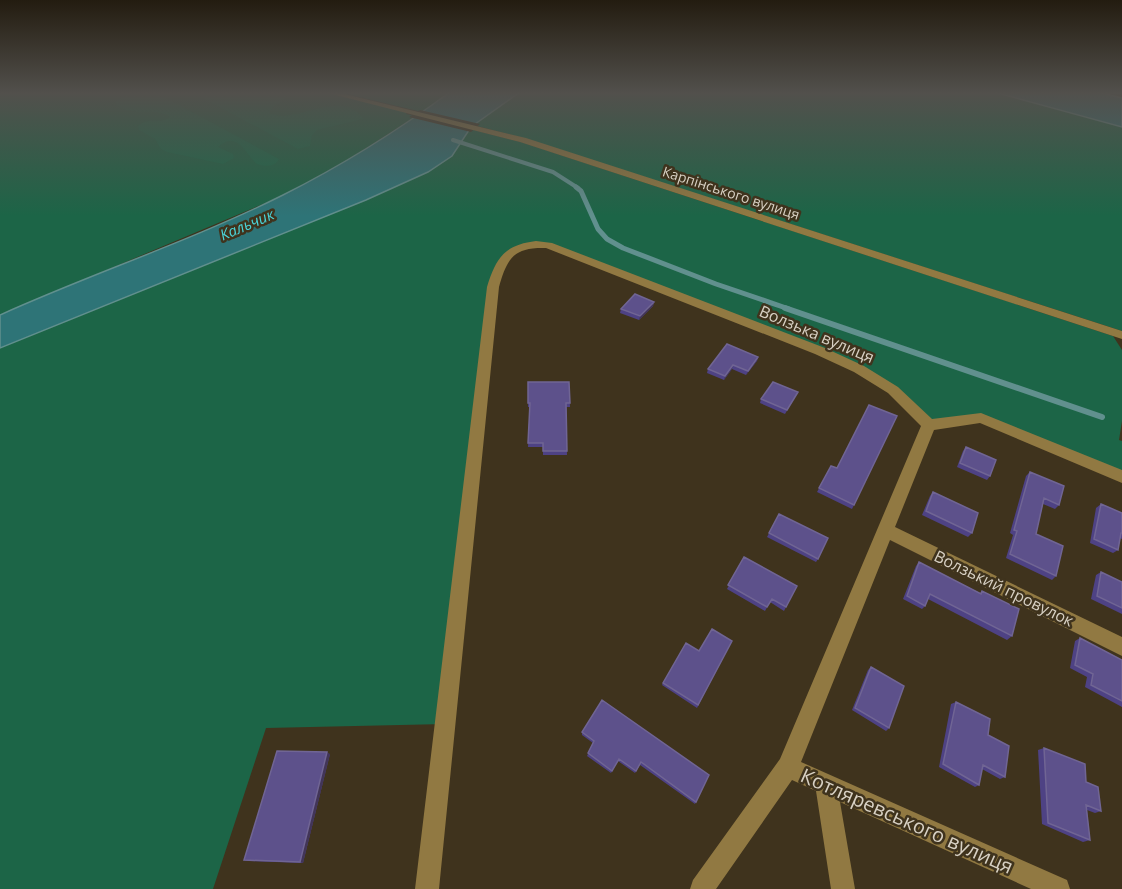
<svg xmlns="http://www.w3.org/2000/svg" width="1122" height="889" viewBox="0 0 1122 889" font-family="'Open Sans',sans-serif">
	<rect width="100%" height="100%" fill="#3f331d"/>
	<path fill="#1c6547" d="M0 92H327L408 112 406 114 416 116 343 163 282 196 0 315Z
		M339 92H450L422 112Z
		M520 92H994L1122 127V331L527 139 473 125Z
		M470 129 521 142 1113 336 1122 350V421L1119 440 1122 441V477L981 418 929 425 859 369 548 245 518 246 498 269 445 724 266 728 213 889H0V348L366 200 428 172 452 156Z"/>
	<path fill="#196b4b" d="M132 92H155L279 159C275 167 265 167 257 164 245 154 238 130 218 147L233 154 234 158 223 164 167 152 161 149 155 139 139 130 138 126C148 116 161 125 170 117 154 106 132 118 116 105V101Z
		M191 92H289L292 94 273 107 269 113C296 126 342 86 363 119L317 130 312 135 310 146 298 149Z"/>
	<path fill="#2e7477" stroke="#61908e" stroke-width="1.5" d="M450 92H520L471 127 452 156 428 172 366 200 0 348V315C93 273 191 241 283 195 341 166 397 131 450 92Z
		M994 92H1098L1122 98V127Z"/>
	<path fill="#3f331d" d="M420 110 480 124 471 132 409 117Z"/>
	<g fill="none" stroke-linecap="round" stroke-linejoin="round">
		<path stroke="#61908e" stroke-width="4" d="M453 140 553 172 578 188"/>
		<path stroke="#61908e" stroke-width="5" d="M576 187 581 191 598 229 607 239 623 248 716 284 789 309"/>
		<path stroke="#61908e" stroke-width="6" d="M785 308 1102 417"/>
		<path fill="#917942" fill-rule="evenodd" d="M324 92H336L526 138 1122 331V339L520 142Z
			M536 241 552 243 825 348 864 366 898 387 932 419 981 413 1122 470V483L980 423 934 430 895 527 1122 637V656L890 540 801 762 1067 880 1070 889H1031L840 802 855 889H831L816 791 792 780 716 889H690L693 880 780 759 921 426 888 393 854 372 815 354 546 248C514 247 507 258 499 287L439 889H415L487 287C496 258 504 245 536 241Z"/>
	</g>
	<path fill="#4e4284" d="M654 302 653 306 639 320 620 313 621 309Z
		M758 357 757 361 746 375 732 369 724 380 707 373 708 369Z
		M569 382 570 407H566L567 455H543V447H528L530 407H528V403Z
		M798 392 785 414 760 403 761 399Z
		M966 447 990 476 987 480 957 467 963 451Z
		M831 466 854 505 852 509 817 492Z
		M1030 472 1059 505 1055 509 1043 504 1036 534 1056 576 1052 580 1006 558 1013 535 1010 533 1026 476Z
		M933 492 972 533 968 537 922 515 930 496Z
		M1101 504 1122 513V539L1120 538 1118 550 1113 553 1090 543 1096 508Z
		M779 514 818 559 816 562 767 537Z
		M744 557 786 607 784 611 770 602 765 611 727 589Z
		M919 562 980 593 982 591 1012 636 1007 640 928 599 925 606 922 609 903 599 916 566Z
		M1101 572 1122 582V614L1091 599 1096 575Z
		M1080 638 1122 660V707L1085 687 1087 677 1070 668 1075 641Z
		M732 641 697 708 662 685 663 683 699 651Z
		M871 667 889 728 886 731 852 710 868 670Z
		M602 700 696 802 695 804 640 765 635 773 618 761 611 773 587 756 593 743 582 735V732Z
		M956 702 988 735 1005 777 1000 779 982 769 979 785 975 787 939 767 951 704Z
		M1044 748 1086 782 1101 811 1095 813 1087 810 1090 840 1083 842 1042 824 1038 750Z
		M330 754 303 863 248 861 244 860Z"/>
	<path fill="#423558" d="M654 302 653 306 639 320 640 316Z
		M758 357 757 361 746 375 748 371Z
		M733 365 732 369 724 380 725 376Z
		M327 752 330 754 303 863 300 862Z"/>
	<path fill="#5d518b" stroke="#706594" stroke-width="1.5" d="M635 294 654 302 640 316 621 309Z
		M727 344 758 357 748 371 733 365 725 376 708 369Z
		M528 382H569L570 403H566L567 451H543V443H528L530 403H528Z
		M773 382 798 392 787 410 761 399Z
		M869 405 897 416 854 505 819 488 831 466 837 468Z
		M966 447 996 460 990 476 960 463Z
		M1030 472 1064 486 1059 505 1044 498 1036 534 1063 546 1056 576 1010 554 1017 531 1014 530Z
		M933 492 978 513 972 533 926 511Z
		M1101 504 1122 513V533H1121L1118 550 1094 539Z
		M779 514 828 538 818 559 769 533Z
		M744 557 797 586 786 607 772 599 767 607 728 585Z
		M919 562 981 594 982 591 1019 609 1012 636 930 594 925 606 907 596Z
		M1101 572 1122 582V608L1097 596Z
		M712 629 732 641 698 705 663 683 686 643 699 651Z
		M1080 638 1122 660V701L1091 685 1093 674 1075 665Z
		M871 667 904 686 889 728 855 708Z
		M602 700 709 775 696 802 641 762 636 771 619 759 612 771 588 753 594 741 582 732Z
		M956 702 990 719 988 735 1009 746 1005 777 983 765 979 785 943 764Z
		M1044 748 1085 764 1086 782 1098 787 1101 811 1086 805 1090 840 1048 823Z
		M277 751 327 752 300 862 244 860Z"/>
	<linearGradient id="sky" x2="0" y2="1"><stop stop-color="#231c10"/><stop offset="0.43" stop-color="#52504c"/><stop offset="1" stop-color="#52504c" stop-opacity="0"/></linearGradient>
	<rect width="1122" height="216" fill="url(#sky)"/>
	<g text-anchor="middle" stroke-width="5" stroke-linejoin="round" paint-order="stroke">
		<g font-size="14" fill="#d8d1c4" stroke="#3f331d">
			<text transform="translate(731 193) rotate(18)" y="5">Карпінського вулиця</text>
		</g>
		<g font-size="15" font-style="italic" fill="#4ad5da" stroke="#3f331d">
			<text transform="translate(247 225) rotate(-23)" y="5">Кальчик</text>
		</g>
		<g font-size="16" fill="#d8d1c4" stroke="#3f331d">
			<text transform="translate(817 334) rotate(23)" y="6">Волзька вулиця</text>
			<text transform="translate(1004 588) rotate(26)" y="6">Волзький провулок</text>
		</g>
		<g font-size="20" fill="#d8d1c4" stroke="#3f331d">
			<text transform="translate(907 821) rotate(24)" y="7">Котляревського вулиця</text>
		</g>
	</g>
</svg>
